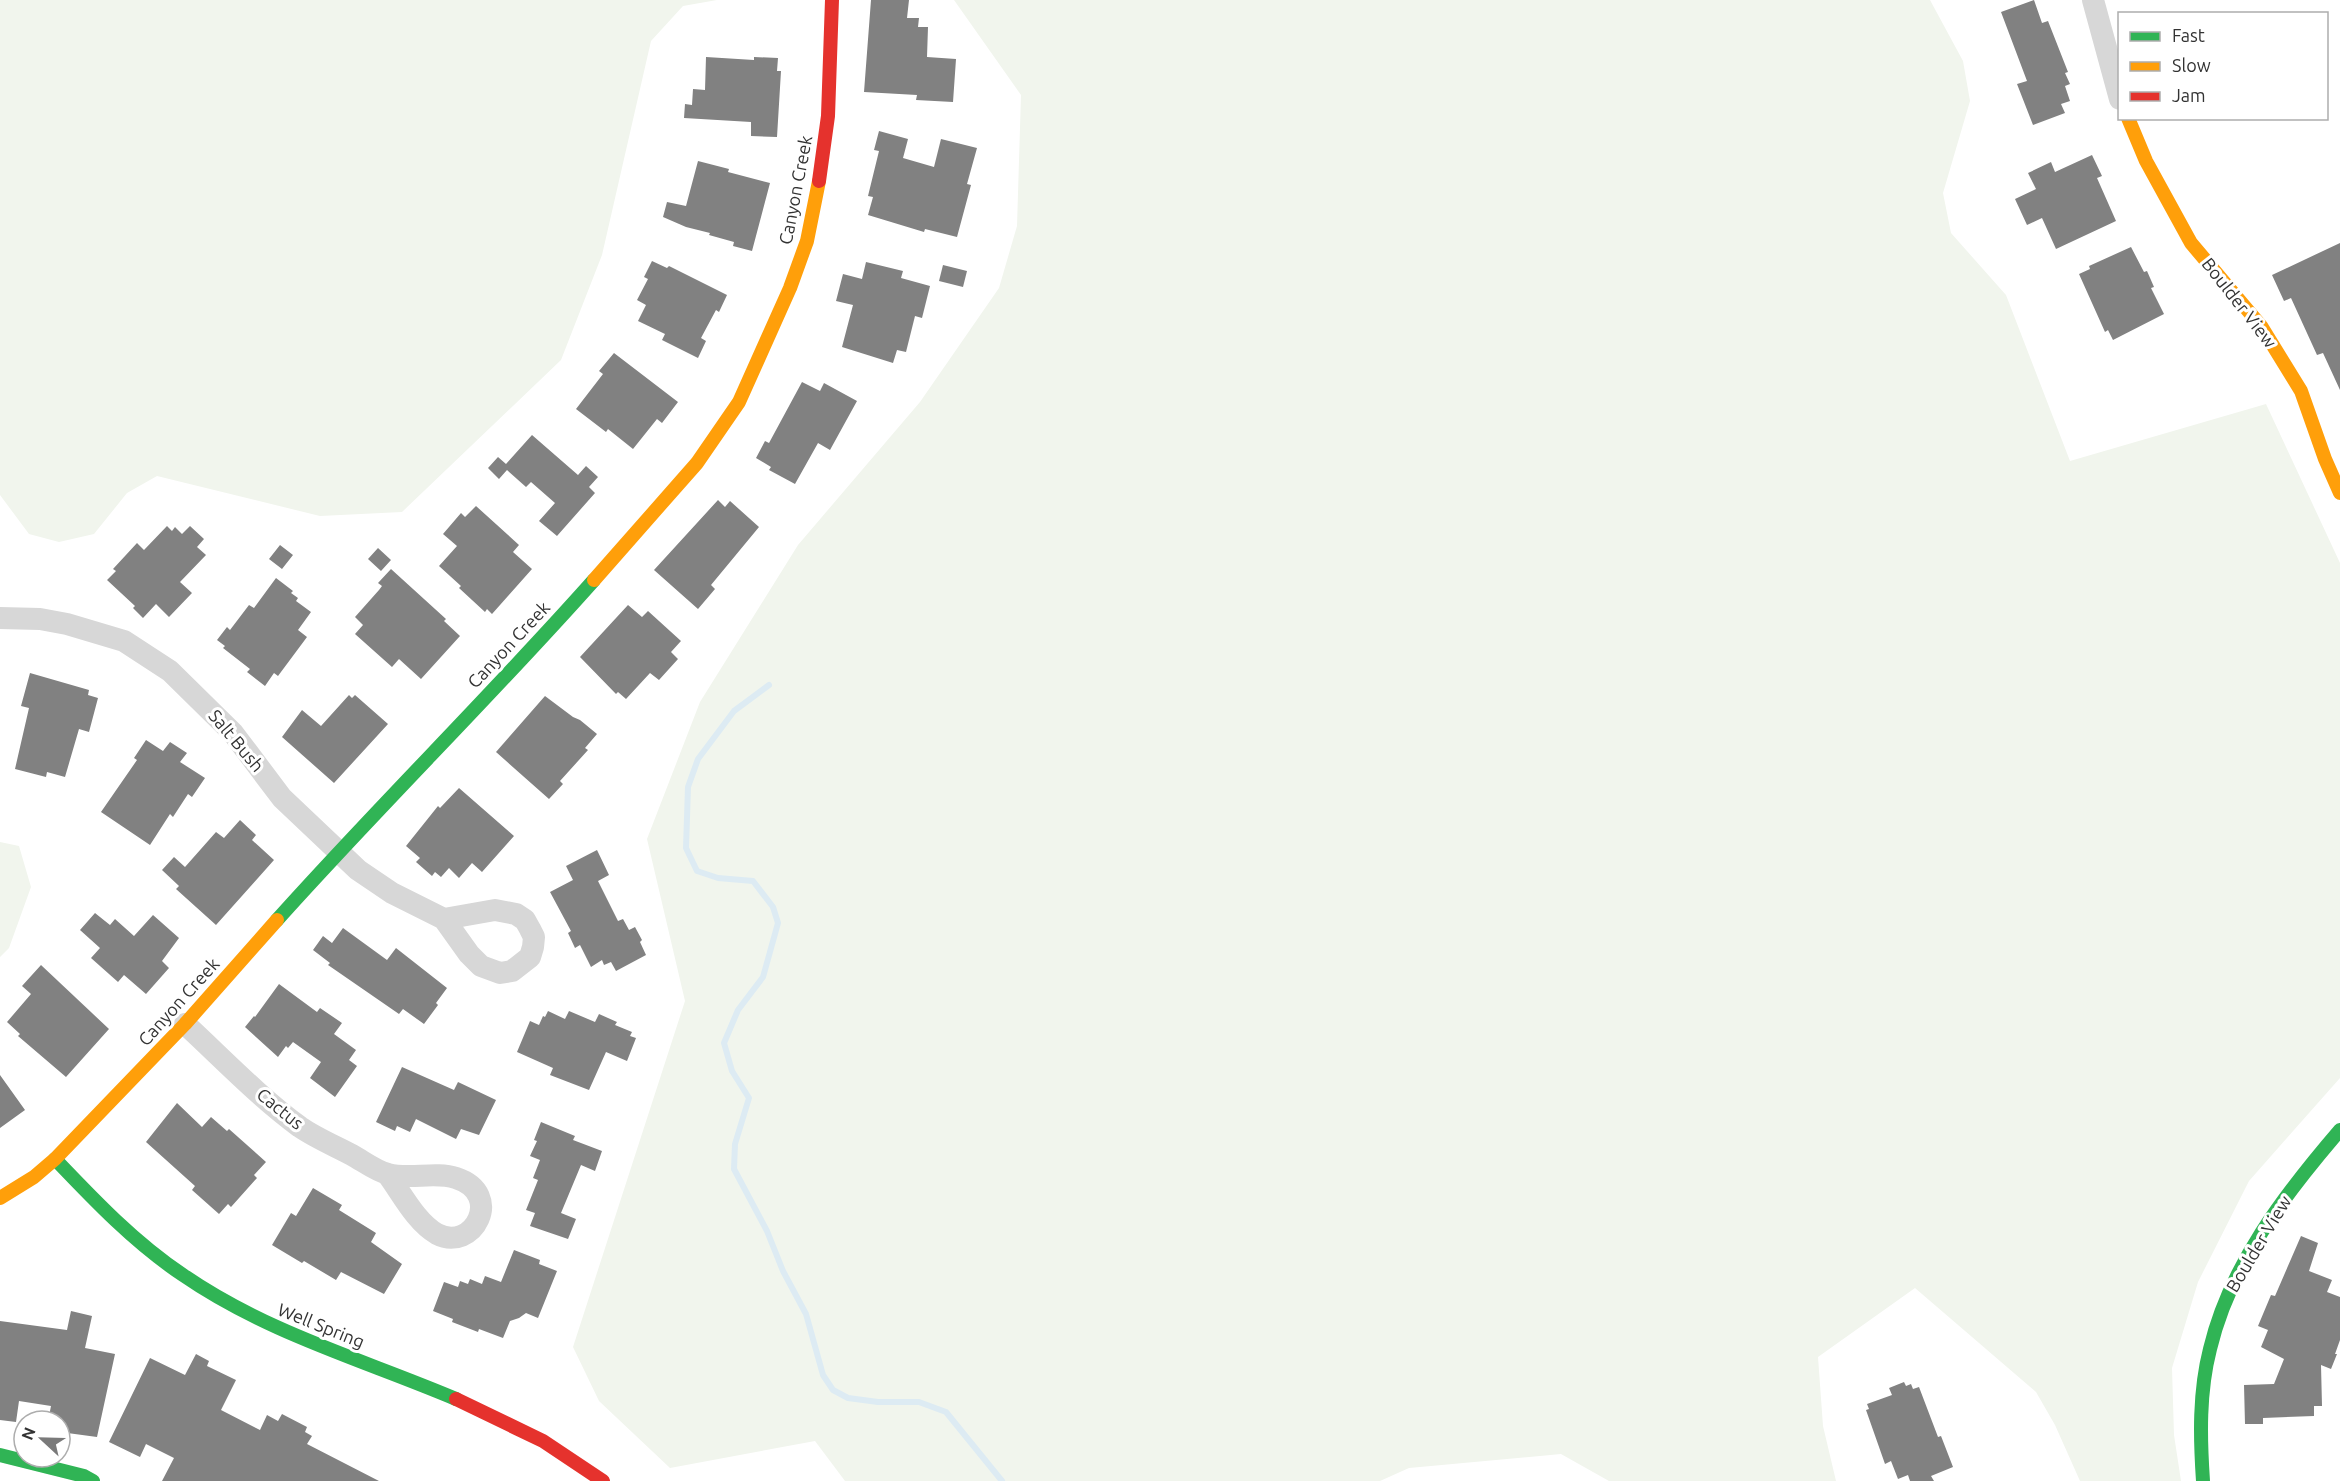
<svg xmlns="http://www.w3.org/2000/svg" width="2340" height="1481" viewBox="0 0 2340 1481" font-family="Ubuntu,sans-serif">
	<rect width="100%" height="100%" fill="#fff"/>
	<path fill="#f1f5ed" d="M0 0H717L683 6 651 41 602 255 561 360 402 512 320 516 157 476 127 493 94 534 59 542 29 534 0 495Z
		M954 0H1930L1963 61 1970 101 1943 193 1951 233 2006 295 2070 461 2266 404 2340 563V1078L2249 1181 2198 1282 2172 1368 2174 1435 2181 1481H2080L2055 1425 2036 1392 1915 1288 1818 1357 1823 1426 1836 1481H1609L1561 1454 1409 1468 1380 1481H845L815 1441 670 1468 599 1401 573 1347 685 1001 647 839 700 702 798 545 920 402 999 288 1017 226 1021 95Z
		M0 842 19 846 31 887 9 948 0 957Z"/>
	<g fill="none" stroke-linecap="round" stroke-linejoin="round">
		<path stroke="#ddebf3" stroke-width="6" d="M769 685 734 711 698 759 688 787 686 848 697 871 718 878 753 881 773 907 778 923 763 977 738 1010 724 1043 732 1071 749 1098 735 1144 734 1169 767 1231 783 1271 806 1314 823 1375 833 1390 848 1398 878 1402H919L946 1412 1002 1481"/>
	</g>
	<path fill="#818181" d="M871 0H909L907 18H919L918 27H928L927 57 956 59 953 102 916 100 917 95 864 92Z
		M2034 0 2042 23 2048 21 2068 72 2065 73 2070 84 2065 86 2070 101 2061 104 2065 113 2033 125 2017 84 2027 81 2001 12Z
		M706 57 754 60V57L778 58 777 71H781L777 137 751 136V122L684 118 685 104 692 105 693 89 705 90Z
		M879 131 908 139 903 158 934 167 941 139 977 148 967 184 971 185 957 237 925 229 924 232 868 215 873 197 868 196 879 151 874 150Z
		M2092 155 2102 176 2097 178 2116 221 2056 249 2042 218 2027 225 2015 199 2036 189 2028 173 2051 162 2055 172Z
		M698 161 729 169 728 172 770 183 752 251 733 246 734 242 709 235 710 233 686 227 663 217 667 202 686 206Z
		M2340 243V390L2323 353 2317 355 2291 298 2284 301 2272 275Z
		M2131 247 2144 272 2147 271 2154 287 2151 288 2164 314 2113 340 2108 330 2105 332 2079 274 2090 269 2089 266Z
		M652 261 667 268 669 266 727 295 719 312 716 310 701 338 706 341 698 358 662 340 665 334 638 321 646 305 637 300 648 279 644 277Z
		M866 262 903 271 901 278 930 286 922 318 915 316 906 352 897 350 893 363 842 347 853 305 836 301 843 274 862 279Z
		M943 265 967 271 963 287 939 281Z
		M614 353 678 402 662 423 657 419 633 449 608 429 606 432 576 409 603 374 599 371Z
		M802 382 820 391 824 383 857 401 830 450 818 443 795 484 769 470 771 467 756 458 765 441 769 443Z
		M532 435 578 475 586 466 598 477 589 487 595 493 557 536 539 521 555 503 531 482 526 487 507 470 499 479 488 468 498 457 506 464Z
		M718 500 725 507 730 501 759 527 711 585 715 589 698 609 654 570Z
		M476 506 519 545 513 552 532 569 492 614 487 609 485 612 459 588 461 586 439 566 457 546 443 534 461 513 465 517Z
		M167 526 172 531 175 527 182 534 190 526 204 539 197 547 206 555 180 582 192 593 169 617 156 604 143 618 133 608 135 606 107 580 116 571 113 569 137 543 144 550Z
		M280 545 293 555 282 569 269 559Z
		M378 548 391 560 381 571 368 559Z
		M391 569 446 619 444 621 460 636 421 679 399 659 392 667 355 634 363 625 355 617 379 590 382 586 378 583Z
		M276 578 293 591 291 593 298 598 296 601 311 612 298 630 307 637 278 676 274 673 265 686 247 672 250 669 223 648 225 646 217 640 227 627 230 630 249 605 254 608Z
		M628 605 642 617 648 611 681 641 671 652 678 659 659 680 650 673 626 699 618 692 616 694 580 657Z
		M30 673 89 690 88 695 98 698 89 732 79 729 65 777 47 772 46 777 15 769 29 708 21 706Z
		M349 695 352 698 355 695 388 724 334 783 282 737 302 710 321 726Z
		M545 696 573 717 580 720 597 734 585 748 588 750 560 781 563 784 549 799 496 752Z
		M146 740 163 751 170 742 187 753 180 762 205 778 192 797 188 794 173 817 170 814 150 845 101 812 137 760 134 758Z
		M459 788 514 836 482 872 472 863 459 878 449 868 441 877 435 872 432 876 416 862 420 858 406 846 438 806 440 808Z
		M240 820 256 835 252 840 274 860 216 925 176 889 179 886 162 870 174 857 185 867 216 832 224 838Z
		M597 850 609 875 598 881 618 921 623 919 629 930 635 927 642 940 640 942 646 955 616 971 611 962 604 965 602 960 591 967 580 945 575 948 568 933 571 931 550 892 573 880 566 866Z
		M95 913 110 925 115 919 134 936 153 915 179 938 162 961 169 968 146 994 124 975 118 982 91 958 100 948 80 930Z
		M343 928 387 960 396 948 447 988 436 1003 438 1005 424 1024 403 1009 399 1014 328 965 330 963 313 950 323 936 332 943Z
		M41 965 109 1029 66 1077 18 1036 20 1034 7 1022 31 994 22 986Z
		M279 984 317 1012 320 1008 342 1023 334 1034 356 1050 349 1060 357 1066 335 1097 310 1078 321 1062 293 1042 288 1048 286 1046 278 1057 245 1027 254 1016 255 1017Z
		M548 1011 565 1019 569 1011 595 1022 599 1014 617 1022 615 1025 632 1032 630 1036 636 1038 627 1061 606 1052 589 1090 550 1075 553 1068 517 1052 530 1021 539 1025 543 1016 545 1017Z
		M402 1067 454 1090 458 1082 496 1100 479 1135 461 1129 456 1139 416 1119 410 1132 397 1126 395 1131 376 1122Z
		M0 1075 25 1110 0 1128Z
		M177 1103 202 1127 211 1117 227 1131 229 1129 266 1162 254 1175 257 1178 231 1207 228 1204 219 1214 192 1190 195 1186 146 1142Z
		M541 1122 575 1136 573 1140 602 1151 595 1171 581 1165 561 1213 576 1219 568 1239 530 1226 535 1213 526 1210 538 1180 533 1178 540 1160 530 1156 537 1141 534 1140Z
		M313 1188 342 1205 339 1210 376 1233 371 1242 402 1264 384 1294 341 1272 336 1280 304 1261 302 1263 272 1245 291 1213 296 1216Z
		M2301 1236 2318 1243 2309 1271 2332 1280 2327 1292 2340 1297V1340L2335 1354H2337L2331 1369 2321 1365 2322 1406H2314V1416L2263 1418V1424H2245L2244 1385 2274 1384 2284 1359 2261 1347 2268 1330 2258 1326 2271 1295 2275 1296Z
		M514 1250 540 1260 539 1264 557 1271 538 1318 526 1313 519 1318 510 1321 503 1338 479 1329 478 1332 452 1322 453 1319 433 1311 444 1282 458 1287 460 1281 468 1284 470 1279 482 1284 485 1276 501 1282Z
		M71 1311 92 1316 85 1348 115 1354 97 1437 60 1432V1421H48L51 1406 19 1401 16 1422 0 1420V1321L67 1330Z
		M196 1354 209 1361 207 1366 236 1380 221 1410 260 1430 267 1415 278 1421 282 1414 307 1427 305 1432 312 1436 307 1444 379 1481H162L174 1458 146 1444 140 1457 109 1442 150 1358 185 1375Z
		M1904 1382 1906 1386 1911 1384 1913 1389 1919 1387 1938 1437 1941 1436 1953 1467 1931 1476 1934 1481H1910L1908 1475 1898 1479 1891 1461 1885 1464 1866 1410 1869 1409 1867 1404 1892 1395 1889 1388Z"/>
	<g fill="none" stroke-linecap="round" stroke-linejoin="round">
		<path stroke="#d7d7d7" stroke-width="22" d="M2093 0 2120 99
			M0 618 40 619 67 624 124 641 170 671 233 733 282 798 358 870 392 893 444 919 469 954 481 966 500 973 512 971 530 957 533 947 534 937 530 929 525 920 516 914 495 910 444 919
			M185 1024C223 1059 259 1097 300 1127 316 1138 335 1146 352 1155 363 1161 376 1171 388 1174 409 1180 435 1171 456 1178 505 1194 473 1253 437 1234 416 1222 402 1194 388 1175"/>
		<path stroke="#30b455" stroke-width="14" d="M277 920C380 805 491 696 594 580
			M55 1159C95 1201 135 1243 183 1275 267 1333 364 1360 456 1399
			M0 1455 84 1476 93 1481
			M2203 1481C2200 1437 2199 1392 2210 1349 2230 1265 2285 1194 2340 1130"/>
		<path stroke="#ff9f0a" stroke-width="14" d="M2128 118 2146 161 2191 243 2261 326 2301 391 2325 459 2340 493
			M594 580 697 463 739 402 790 288 807 241 819 181
			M0 1198 34 1177 55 1159 185 1024 277 920"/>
		<path stroke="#e5322d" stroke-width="14" d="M819 181 828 116 832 0
			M456 1399 543 1441 603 1481"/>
	</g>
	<g text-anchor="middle" stroke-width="6" stroke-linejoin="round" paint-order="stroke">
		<g font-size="18" fill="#333" stroke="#fff">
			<text transform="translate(796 190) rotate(-79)" y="6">Canyon Creek</text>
			<text transform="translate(2239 303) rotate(52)" y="6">Boulder View</text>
			<text transform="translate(509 645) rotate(-47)" y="6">Canyon Creek</text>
			<text transform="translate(236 741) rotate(50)" y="6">Salt Bush</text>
			<text transform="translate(179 1002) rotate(-48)" y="6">Canyon Creek</text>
			<text transform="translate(280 1109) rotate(39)" y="6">Cactus</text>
			<text transform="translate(2259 1244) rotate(-59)" y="6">Boulder View</text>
			<text transform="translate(321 1326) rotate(22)" y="6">Well Spring</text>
		</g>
	</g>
	<rect x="2118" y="12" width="210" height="108" fill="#ffffff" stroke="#adadad" stroke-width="1.5"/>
	<rect x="2130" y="32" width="30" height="9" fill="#30b455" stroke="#adadad" stroke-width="1.5"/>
	<text x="2172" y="42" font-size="18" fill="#333333">Fast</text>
	<rect x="2130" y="62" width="30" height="9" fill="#ff9f0a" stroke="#adadad" stroke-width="1.5"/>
	<text x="2172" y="72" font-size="18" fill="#333333">Slow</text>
	<rect x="2130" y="92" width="30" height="9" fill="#e5322d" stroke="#adadad" stroke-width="1.5"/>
	<text x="2172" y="102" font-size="18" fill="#333333">Jam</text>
	<g transform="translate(42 1439) rotate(292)"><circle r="28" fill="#ffffff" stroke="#adadad" stroke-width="1.5"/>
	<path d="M0-4.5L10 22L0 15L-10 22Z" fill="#7a7a7a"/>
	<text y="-9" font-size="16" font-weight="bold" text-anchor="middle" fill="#333333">N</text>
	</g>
</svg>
